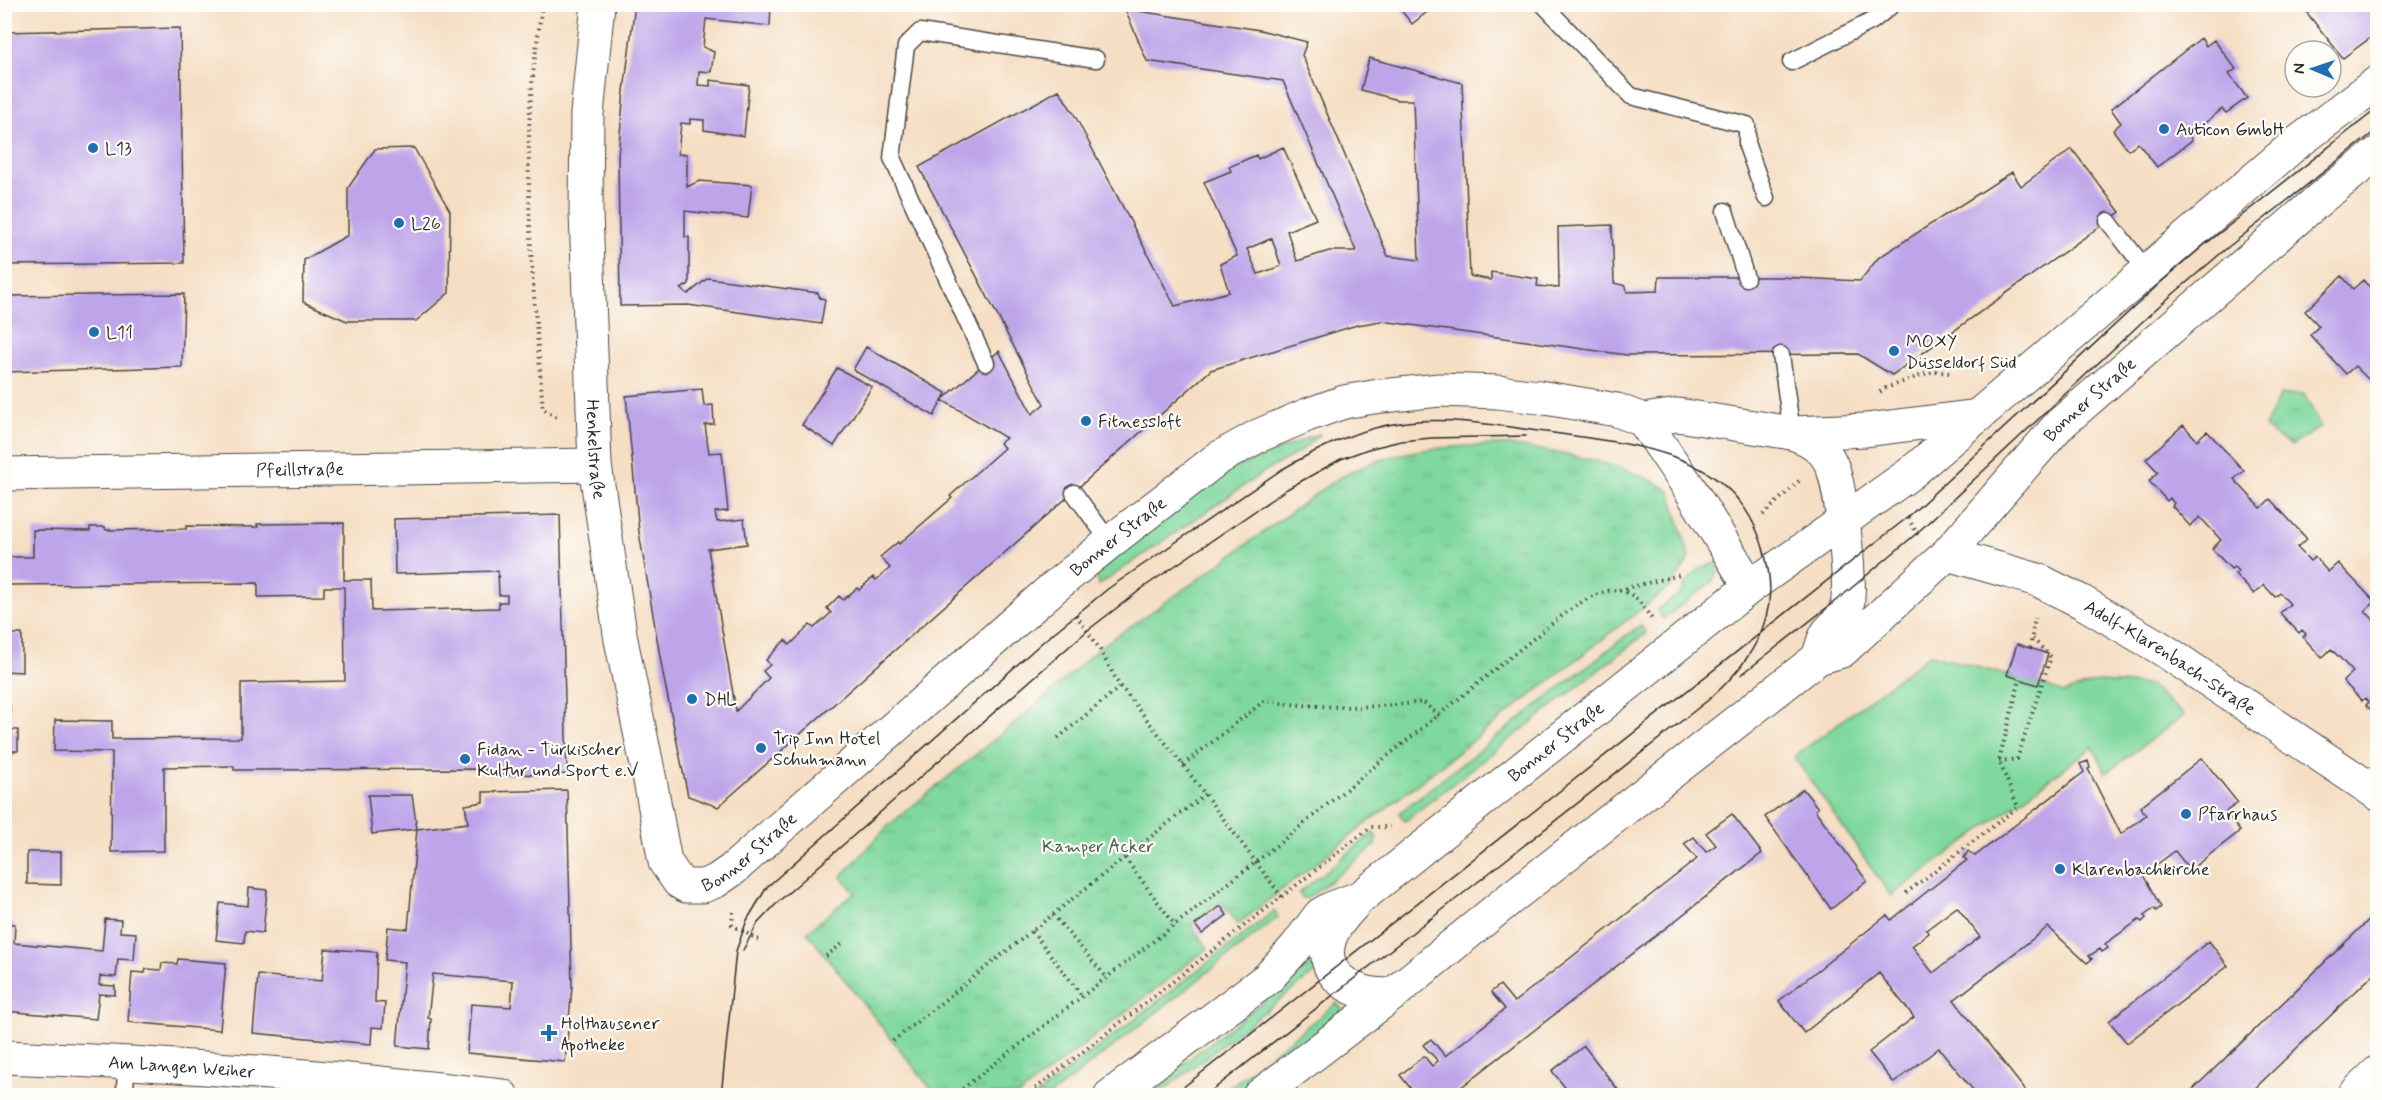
<svg xmlns="http://www.w3.org/2000/svg" width="2382" height="1100" viewBox="0 0 2382 1100" font-family="Mynerve,sans-serif">
	<defs>
		<pattern id="park-tufts" width="24" height="20" patternUnits="userSpaceOnUse" patternTransform="scale(1.5)"><rect width="24" height="20" fill="#7fd89e"/><path d="M3 7l-1-3M5 7V3M7 7l1-3M15 17l-1-3M17 17v-4M19 17l1-3" fill="none" stroke="#6eba88"/></pattern>
	</defs>
	<rect width="100%" height="100%" fill="#fdfcf7"/>
	<filter id="ink" filterUnits="userSpaceOnUse"><feTurbulence type="fractalNoise" baseFrequency=".0167" numOctaves="2"/><feDisplacementMap in="SourceGraphic" scale="12" xChannelSelector="R" yChannelSelector="G"/><feConvolveMatrix kernelMatrix="1 2 1 2 8 2 1 2 1" color-interpolation-filters="sRGB"/></filter>
	<filter id="wash" filterUnits="userSpaceOnUse"><feTurbulence type="fractalNoise" baseFrequency=".008" numOctaves="4" result="noise"/><feDisplacementMap in="SourceGraphic" scale="24" xChannelSelector="R" yChannelSelector="G"/><feGaussianBlur stdDeviation="1.35" result="paint"/><feColorMatrix in="noise" values="0 0 0 0 0 0 0 0 0 0 0 0 0 0 0 0 0 1.4 0 .05"/><feComposite in="paint" operator="in"/></filter>
	<g filter="url(#wash)">
		<rect width="100%" height="100%" fill="#f5dec3"/>
		<path fill="#7fd89e" stroke="#558264" stroke-width="1.5" d="M1321 433 1301 451 1267 470 1099 585 1096 574 1162 518 1232 469Z
			M1718 563V572L1712 582 1663 619 1657 610 1681 593 1687 581 1702 567Z
			M1640 625 1646 633 1405 821 1399 813Z
			M1930 654 2045 686 2063 693 2099 682 2149 685 2184 715 2106 773 2093 747 1891 896 1794 757Z
			M1373 833 1377 837 1376 845 1308 898H1302L1299 893Z
			M1274 911 1278 917 1051 1095H1037Z
			M1315 961 1317 971 1157 1095 1142 1096Z
			M1337 1003 1344 1012 1236 1095 1218 1096Z"/>
		<path fill="url(#park-tufts)" stroke="#558264" stroke-width="1.5" d="M2304 394 2321 427 2291 446 2264 427 2280 395Z
			M1503 445C1551 450 1631 464 1670 491L1690 558 1672 585 1238 924 1221 902 1191 925 1208 948 1019 1095H936L807 932 855 892 841 877 889 825 1032 709 1099 648 1193 583 1331 483C1386 448 1440 447 1503 445Z"/>
		<g id="blocks">
			<path fill="#bea5ea" fill-rule="evenodd" d="M635 4H771L770 26 706 19 703 47 714 52 711 72 699 71 698 85 710 86V80L749 85 744 136 704 130V120L690 119V124L681 123 678 154H687V187L699 181 752 185 748 218 685 211V237H689V284L681 289 688 294 708 278 818 293 820 298 825 299 821 324 688 305 620 306 618 155 624 91Z
				M1396 4H1437L1412 24Z
				M2307 4H2378V32L2343 58 2303 8Z
				M1125 9 1260 30 1307 42 1302 55 1388 256 1419 260 1413 100H1398L1361 90 1369 58 1462 83 1470 276 1491 280V272L1538 279 1537 286 1559 288 1558 227 1612 225 1614 283 1626 286 1627 292 1658 291 1659 277H1777L1860 281 1878 258 2012 172 2021 186 2072 149 2120 212 1892 375 1858 354 1627 355 1382 321 1357 325 1211 370 718 807 688 796 663 674 639 532 626 396 702 389 704 406 713 405 714 424 705 425 709 453 722 452 728 511 715 512 717 522 744 519 747 544 708 549 736 711 769 678 763 671 770 665 766 660 785 640 790 645 810 625 814 628 831 613 827 608 839 596 843 600 857 588 859 590 873 577 876 580 890 568 880 557 898 542 899 544 952 498 950 496 1004 448 1000 443 1006 438 942 400 999 351 1032 414 1044 404 919 167 1059 90 1074 114 1175 306 1229 292 1220 264 1237 256 1204 182 1231 171 1229 167 1256 155 1258 159 1283 147 1316 219 1287 231 1297 261 1329 251H1356L1283 81 1147 61ZM1272 238 1281 266 1258 274 1247 249Z
				M180 28 184 263 4 265V32Z
				M2201 38 2206 46 2214 40 2236 69 2229 74 2247 98 2226 113 2222 109 2189 136 2192 140 2157 167 2138 143 2128 150 2113 130 2121 123 2111 109Z
				M414 148 450 211 449 293 416 321H347L303 302 304 260 348 235V188L375 149Z
				M2342 276 2353 289 2363 280 2378 296V389L2355 366 2346 374 2310 335 2319 326 2305 311Z
				M184 294 182 367 4 372V296Z
				M866 347 946 393 934 416 853 370Z
				M837 368 872 387 834 446 802 425Z
				M2183 425 2197 440 2207 431 2244 471 2234 479 2261 508 2270 499 2307 539 2297 547 2310 561 2315 557 2328 572 2338 563 2375 602 2365 611 2378 624V717L2366 705 2369 702 2365 698 2362 701 2343 681 2353 672 2342 660 2331 649 2322 658 2303 637 2306 634 2302 630 2299 633 2280 613 2290 604 2280 593 2275 597 2264 585 2254 594 2235 574 2238 571 2234 567 2231 569 2212 549 2221 540 2200 517 2190 526 2172 506 2174 503 2172 501 2170 498 2167 501 2149 481 2158 472 2146 459Z
				M560 515 567 774 486 775V769L234 770V766L164 767V851L111 852 112 752 54 751 55 720 112 721V739L241 738V683L345 681 344 587H324V596L258 597V583L4 585V557H33V530L90 531V527H105L106 530 186 529V526L258 527 257 524 344 523V580H371L372 611 499 608V602H507V595H499L498 571 395 574 394 519Z
				M4 634H22V672L4 671Z
				M2017 644 2048 654 2038 685 2007 675Z
				M5 707H10L9 730H18V751H5Z
				M2202 758 2238 803 2225 812 2240 831 2190 870 2175 851 2143 875 2161 907 2156 911 2154 908 2144 916 2146 918 2142 922 2139 920 2105 944 2108 948 2102 952 2100 949 2089 956 2092 959 2087 963 2048 927 1954 1000 2029 1095H1968L1974 1091 1939 1048 1894 1083 1869 1052 1914 1017 1879 973 1804 1033 1779 1001 1887 915 1891 920 1967 860 1964 858 1968 851 1975 856 2084 772 2080 764 2088 761 2090 768 2088 769 2121 834 2146 815 2140 807ZM1957 907 1980 937 1933 973 1912 946 1929 933 1926 930Z
				M1803 789 1818 808 1815 810 1867 881 1831 909 1765 817Z
				M567 790 572 987 565 1062 467 1053 471 1004 511 1007 513 981 433 974 428 1018 431 1019 429 1049 397 1046 405 962 385 960 388 927 408 929 417 829 468 823 465 805 483 802V792Z
				M368 795H412L417 829 372 834Z
				M1732 814 1762 853 1451 1095H1416L1400 1075 1424 1056 1432 1066 1438 1061 1423 1045 1431 1039 1445 1056 1505 1009 1491 992 1500 985 1514 1002 1697 859 1684 844 1694 837 1706 852 1716 845 1706 833Z
				M27 852H61V885L27 884Z
				M249 888 267 890 263 933 245 931 244 943 216 940 220 903 248 906Z
				M1221 906 1227 915 1202 934 1195 925Z
				M2378 911V970L2248 1095H2187Z
				M105 919 121 920 120 932 136 933 134 960 118 959 116 977 100 976 99 985 115 986V995L99 994 96 1019 4 1011V924H15L14 943 102 951Z
				M2209 941 2228 966 2127 1043 2109 1021Z
				M325 949 377 952 375 1002 385 1003 383 1028 372 1027 371 1044 253 1033 258 975 322 981Z
				M178 959 226 963 220 1030 128 1022 132 972 145 973 146 969 161 970 162 963 177 964Z
				M1584 1046 1622 1095H1571L1552 1071Z"/>
		</g>
	</g>
	<g filter="url(#ink)">
		<use href="#blocks" fill-opacity="0" stroke="#494642" stroke-width="1.5"/>
		<g fill="none" stroke-linecap="round" stroke-linejoin="round">
			<g stroke="#494642" stroke-width="19">
				<path id="lane" d="M1543 4 1631 96 1747 125V146L1766 198
					M1791 62 1872 21 1893 4
					M1725 211 1746 278
					M2108 221 2147 271
					M1781 355 1792 433
					M986 363 892 158 906 46 920 32 1096 59
					M1074 493 1110 542
					M125 1096 126 1061"/>
			</g>
			<g stroke="#494642" stroke-width="35">
				<g id="street">
					<path id="s1" d="M598 4 587 114 586 212 595 465 621 640 650 780 665 862 679 882 686 886H703L716 881 732 870 1053 588 1110 542 1217 459 1258 436 1307 415 1344 402 1373 397 1439 390 1498 392 1539 397 1617 410 1643 420 1678 415 1792 433C1809 439 1823 446 1831 464 1841 485 1852 583 1847 606 1843 619 1836 623 1828 632 1823 638 1821 650 1818 658"/>
					<path d="M1643 420 1690 489 1750 587"/>
					<path d="M1792 433 1866 430 1978 416"/>
					<path id="s2" d="M4 474 595 465"/>
					<path id="s3" d="M1947 554 2038 580 2082 602 2162 649 2378 794"/>
					<path id="s4" d="M4 1057C171 1063 336 1077 502 1096"/>
					<path d="M2353 1096 2378 1072"/>
				</g>
			</g>
			<g stroke="#494642" stroke-width="35">
				<g id="secondary">
					<path d="M1355 903C1347 912 1338 921 1332 933 1313 975 1357 999 1393 994"/>
					<path id="s5" d="M1110 1096 1268 978 1296 947 1320 915 1330 909 1361 897 1750 587 1911 473 2293 146 2378 82"/>
					<path id="s6" d="M1259 1096 1393 994 1512 897 1818 658 1842 651 1947 554 2059 425 2322 197 2378 153"/>
				</g>
			</g>
			<path stroke="#494642" stroke-width="4" stroke-dasharray="1.5 4.5" stroke-linecap="butt" d="M542 4C538 39 532 74 530 109 525 209 535 309 543 409L558 418
				M1880 392 1883 389 1934 371 1949 373
				M1763 515 1801 479
				M1908 518 1918 535
				M1619 590 1680 575
				M1076 615 1099 648 1118 683 1183 765 1282 897
				M2030 648 2035 618
				M1058 738 1121 686
				M1999 761 2017 759 2051 657 2033 639
				M1183 765 1264 701C1317 708 1370 709 1423 702L1440 716
				M1125 858 1175 925
				M1906 893 2018 807 1999 761 2020 679
				M733 912 732 925 759 940
				M1053 915 1107 978
				M1032 931 1083 997
				M826 956 842 944
				M893 1041 1205 794
				M953 1096 1256 862 1544 630C1565 614 1606 576 1633 596 1641 602 1648 614 1654 622
				M1026 1096 1371 827H1390"/>
			<use href="#lane" stroke="#fff" stroke-width="16"/>
			<use href="#street" stroke="#fff" stroke-width="33"/>
			<use href="#secondary" stroke="#fff" stroke-width="33"/>
			<path stroke="#2b2b2b" stroke-width="1.5" d="M1741 675 1848 591 1917 533 2158 307 2227 248 2378 129
				M743 950 758 923 779 901 1088 630 1144 587 1287 489 1341 459 1368 449 1401 441 1431 438 1526 436
				M721 1096 736 951 747 920 767 887 1046 639 1109 588 1281 470C1320 447 1361 427 1407 422 1454 417 1500 426 1546 432 1644 446 1747 451 1768 569 1778 623 1746 668 1707 701L1427 922
				M1172 1096 1908 517 2160 283 2203 246 2378 108
				M1205 1096 1431 918"/>
		</g>
	</g>
	<g fill="#1f6fb2" stroke="#fdfcf7" stroke-width="2">
		<circle cx="2164" cy="129" r="6"/>
		<circle cx="93" cy="148" r="6"/>
		<circle cx="399" cy="223" r="6"/>
		<circle cx="94" cy="332" r="6"/>
		<circle cx="1894" cy="351" r="6"/>
		<circle cx="1086" cy="421" r="6"/>
		<circle cx="692" cy="699" r="6"/>
		<circle cx="761" cy="748" r="6"/>
		<circle cx="465" cy="759" r="6"/>
		<circle cx="2186" cy="814" r="6"/>
		<circle cx="2060" cy="869" r="6"/>
		<path d="M546 1024h6v6h6v6h-6v6h-6v-6h-6v-6h6z"/>
	</g>
	<g text-anchor="middle" stroke-width="4.5" stroke-linejoin="round" paint-order="stroke">
		<g font-size="18" fill="#2b2b2b" stroke="#fdfcf7" text-anchor="start">
			<text x="2176" y="135">Auticon GmbH</text>
			<text x="105" y="154">L13</text>
			<text x="411" y="229">L26</text>
			<text x="106" y="338">L11</text>
			<text x="1906" y="347">MOXY<tspan x="1906" dy="21">Düsseldorf Süd</tspan></text>
			<text x="1098" y="427">Fitnessloft</text>
			<text x="704" y="705">DHL</text>
			<text x="773" y="744">Trip Inn Hotel<tspan x="773" dy="21">Schuhmann</tspan></text>
			<text x="477" y="755">Fidan - Türkischer<tspan x="477" dy="21">Kultur und Sport e.V</tspan></text>
			<text x="2198" y="820">Pfarrhaus</text>
			<text x="2072" y="875">Klarenbachkirche</text>
			<text x="561" y="1029">Holthausener<tspan x="561" dy="21">Apotheke</tspan></text>
		</g>
		<g font-size="18" fill="#2b2b2b" stroke="#fdfcf7">
			<text dy="6" stroke="none"><textPath href="#s6" startOffset="1089">Bonner Straße</textPath></text>
			<text dy="6" stroke="none"><textPath href="#s1" startOffset="446">Henkelstraße</textPath></text>
			<text dy="6" stroke="none"><textPath href="#s2" startOffset="296">Pfeillstraße</textPath></text>
			<text dy="6" stroke="none"><textPath href="#s1" startOffset="1458">Bonner Straße</textPath></text>
			<text dy="6" stroke="none"><textPath href="#s3" startOffset="248">Adolf-Klarenbach-Straße</textPath></text>
			<text dy="6" stroke="none"><textPath href="#s5" startOffset="573">Bonner Straße</textPath></text>
			<text dy="6" stroke="none"><textPath href="#s1" startOffset="972">Bonner Straße</textPath></text>
			<text dy="6" stroke="none"><textPath href="#s4" startOffset="178">Am Langen Weiher</textPath></text>
		</g>
		<g font-size="18" fill="#445f4e" stroke="#fdfcf7">
			<text x="1098" y="852">Kamper Acker</text>
		</g>
	</g>
	<rect width="2382" height="1100" fill="none" stroke="#fdfcf7" stroke-width="24"/>
	<g transform="translate(2313 69) rotate(272)"><circle r="28" fill="#fdfcf7" stroke="#a9a8a5" stroke-width="1.5"/>
	<path d="M0-4.5L10 22L0 15L-10 22Z" fill="#1f6fb2"/>
	<text y="-9" font-size="16" font-weight="bold" text-anchor="middle" fill="#2b2b2b">N</text>
	</g>
</svg>
